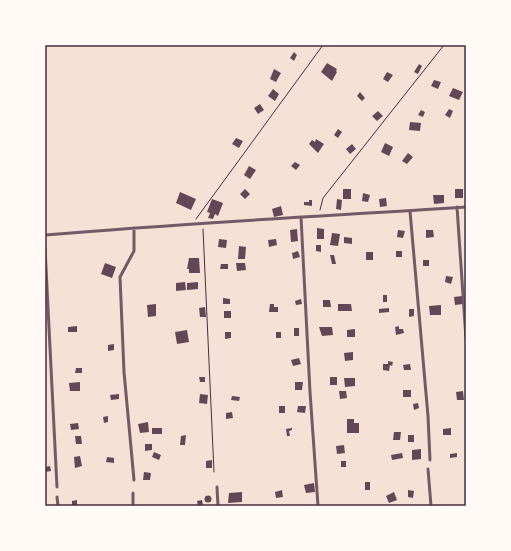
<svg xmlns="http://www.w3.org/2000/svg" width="511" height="551" viewBox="0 0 511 551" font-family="'DejaVu Sans',sans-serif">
	<rect width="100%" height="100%" fill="#f7e1d7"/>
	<path fill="#644757" d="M294 52 297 55 294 61 290 58Z
		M327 63 337 69 336 71 337 72 332 81 321 72Z
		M419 64 422 66 418 74 414 72Z
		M274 69 281 73 276 82 270 79Z
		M387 72 393 75 388 82 383 79Z
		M434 80 441 82 438 89 431 86Z
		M453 88 463 92 459 100 449 96Z
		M273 89 279 94 275 101 268 96Z
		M360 92 365 98 362 101 357 96Z
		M260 104 264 110 258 114 254 108Z
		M449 109 453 111 450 118 445 115Z
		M421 110 425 112 423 117 418 115Z
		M378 111 383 116 377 121 372 116Z
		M410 122 421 123 420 131 409 130Z
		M338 129 342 132 338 138 334 135Z
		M236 138 243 141 239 148 232 144Z
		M316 139 324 144 318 153 309 144 312 140 315 142Z
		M385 143 393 147 389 156 381 152Z
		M352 144 356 149 350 154 346 149Z
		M408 153 413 157 407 164 402 161Z
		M295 162 300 165 296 170 291 166Z
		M249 166 256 170 250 179 244 175Z
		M245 189 250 194 245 199 240 194Z
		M343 189H351V199H343Z
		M455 189H463V198H455Z
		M180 192 196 199 191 210 176 203Z
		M363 193 370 195 368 202 362 201Z
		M433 195H444V203L434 204Z
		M386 198 387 206 380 207 379 199Z
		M212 199 223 203 218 216 215 214 213 219 208 218 210 213 207 212Z
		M337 199 342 200 341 210 336 209Z
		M309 200H312V206L304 205V202H309Z
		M281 206 283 215 274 217 272 209Z
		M317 228 324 229V239H317Z
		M297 229 298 241 291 242 290 230Z
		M398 230 405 231 403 238 397 237Z
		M426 230H433L434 237 426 238Z
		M332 233 340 234 338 246 330 245Z
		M344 237 352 238V244L344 243Z
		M219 239 227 240 226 248 218 247Z
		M276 239 277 245 269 247 268 240Z
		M316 245H321V252L316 251Z
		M239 246 246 247 245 259H238Z
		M298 251 300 257 293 259 292 253Z
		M396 251H402V257H396Z
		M366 252H373V260H366Z
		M330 255H334L336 264H332Z
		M189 258H199L200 273H189V269H187Z
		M423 260H429V266H423Z
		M105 263 116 267 112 278 101 274Z
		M236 263H245L246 270 237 271Z
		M221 264H228V269H220Z
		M446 276 453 277 451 284 445 282Z
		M185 282 186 290 176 291V283Z
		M198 282V289L187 290V283Z
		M383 295H387V302H383Z
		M462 296 463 304 455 305 454 297Z
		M223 298 230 299V304H223Z
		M301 299 302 304 296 305 295 301Z
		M323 300H330L331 307H323Z
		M156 304V316L148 317 147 305Z
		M270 304H274V307H278V312H269Z
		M338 304H351L352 311H338Z
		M441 305V315H430L429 306Z
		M205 307 206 317H200L199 308Z
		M389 308V312L379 313V309Z
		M409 309H414V316L409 317Z
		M224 311H231V318H224Z
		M77 326V332H68V327Z
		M399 326V329H403L404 333 396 335 395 327Z
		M319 327H332L333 335 322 336Z
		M294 328H299V336H294Z
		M355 329V337H347V330Z
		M187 330 189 342 177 344 175 332Z
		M225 332H231V338L225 339Z
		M276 332H281V338H276Z
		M114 344V350L108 351V345Z
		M353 352V360L345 361 344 353Z
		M299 358 301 364 293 366 291 360Z
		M388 361 393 362 392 366 390 365 389 371 383 370V364H388Z
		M410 364 411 370H404L403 365Z
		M76 368H82V373H75Z
		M199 377H205V382H200Z
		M330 377H337V385H330Z
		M344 378H355V386L345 387Z
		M80 382V391H70L69 383Z
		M295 382H303L302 390H295Z
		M403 390H411V397H403Z
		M339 391H346L347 398 340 399Z
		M463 391 464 400H457L456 392Z
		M119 394V399L111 400 110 395Z
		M200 394 208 395 207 404 199 403Z
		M232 396 240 397 239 401 231 400Z
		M418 403 419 408 414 410 413 404Z
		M279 406H285V413H279Z
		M298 406H306L305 413 297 412Z
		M232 412 233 418 226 419V413Z
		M108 416V422L104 423 103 417Z
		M347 419H354V423H359V433H347Z
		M148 422 149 432 140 433 138 424Z
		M78 423 79 429 71 430 70 424Z
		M152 428H162V434H152Z
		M292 428V430L289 431 290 436H287L286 429Z
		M451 428V435H443V429Z
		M394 432H401L400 440H393Z
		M186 435 185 445H180L181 436Z
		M408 435H414V442H408Z
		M75 436H81L82 444H76Z
		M145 444H152V450L145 451Z
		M344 445 345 453 337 454 336 446Z
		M421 449V459L412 460V450Z
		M154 452 161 455 159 460 152 457Z
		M402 453 403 458 392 460 391 455Z
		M457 453V457L450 458V454Z
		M80 456 82 466 75 468 74 457Z
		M107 457 114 458V463L106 462Z
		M212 460V468H206V461Z
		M341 461H346V467H341Z
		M50 466 51 471 45 472V467Z
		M144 472 151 473 150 480H143Z
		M365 482H370V490H365Z
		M314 483 315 492 306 493 304 485Z
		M282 490 283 497 276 498 275 492Z
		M408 490 414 491 413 498 408 497Z
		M242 492V502L228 503 229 493Z
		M394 492 397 500 389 503 386 496Z
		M204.5 499a3.5 3.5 0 1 1 7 0a3.5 3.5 0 1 1-7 0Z
		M77 500V505H72V501Z
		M202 500 203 505 198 506 197 501Z"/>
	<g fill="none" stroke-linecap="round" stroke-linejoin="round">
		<path stroke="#4a2c40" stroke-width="1" d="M320 210 323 198 444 45
			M196 219 323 45
			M203 229 214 472"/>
		<path stroke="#755966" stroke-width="3" d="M457 207 466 339
			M410 211 428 416 430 460
			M301 217 310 392 318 506
			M45 235C185 223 326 216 466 207
			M45 248 57 487
			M428 469 431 506
			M134 480 124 372 120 277 134 251V228
			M217 487 218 506
			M133 493V506
			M57 497 58 506"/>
	</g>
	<rect width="511" height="551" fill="none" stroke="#fffaf5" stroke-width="92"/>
	<rect x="46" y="46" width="419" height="459" fill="none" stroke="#4a2c40" stroke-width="1.5"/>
</svg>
